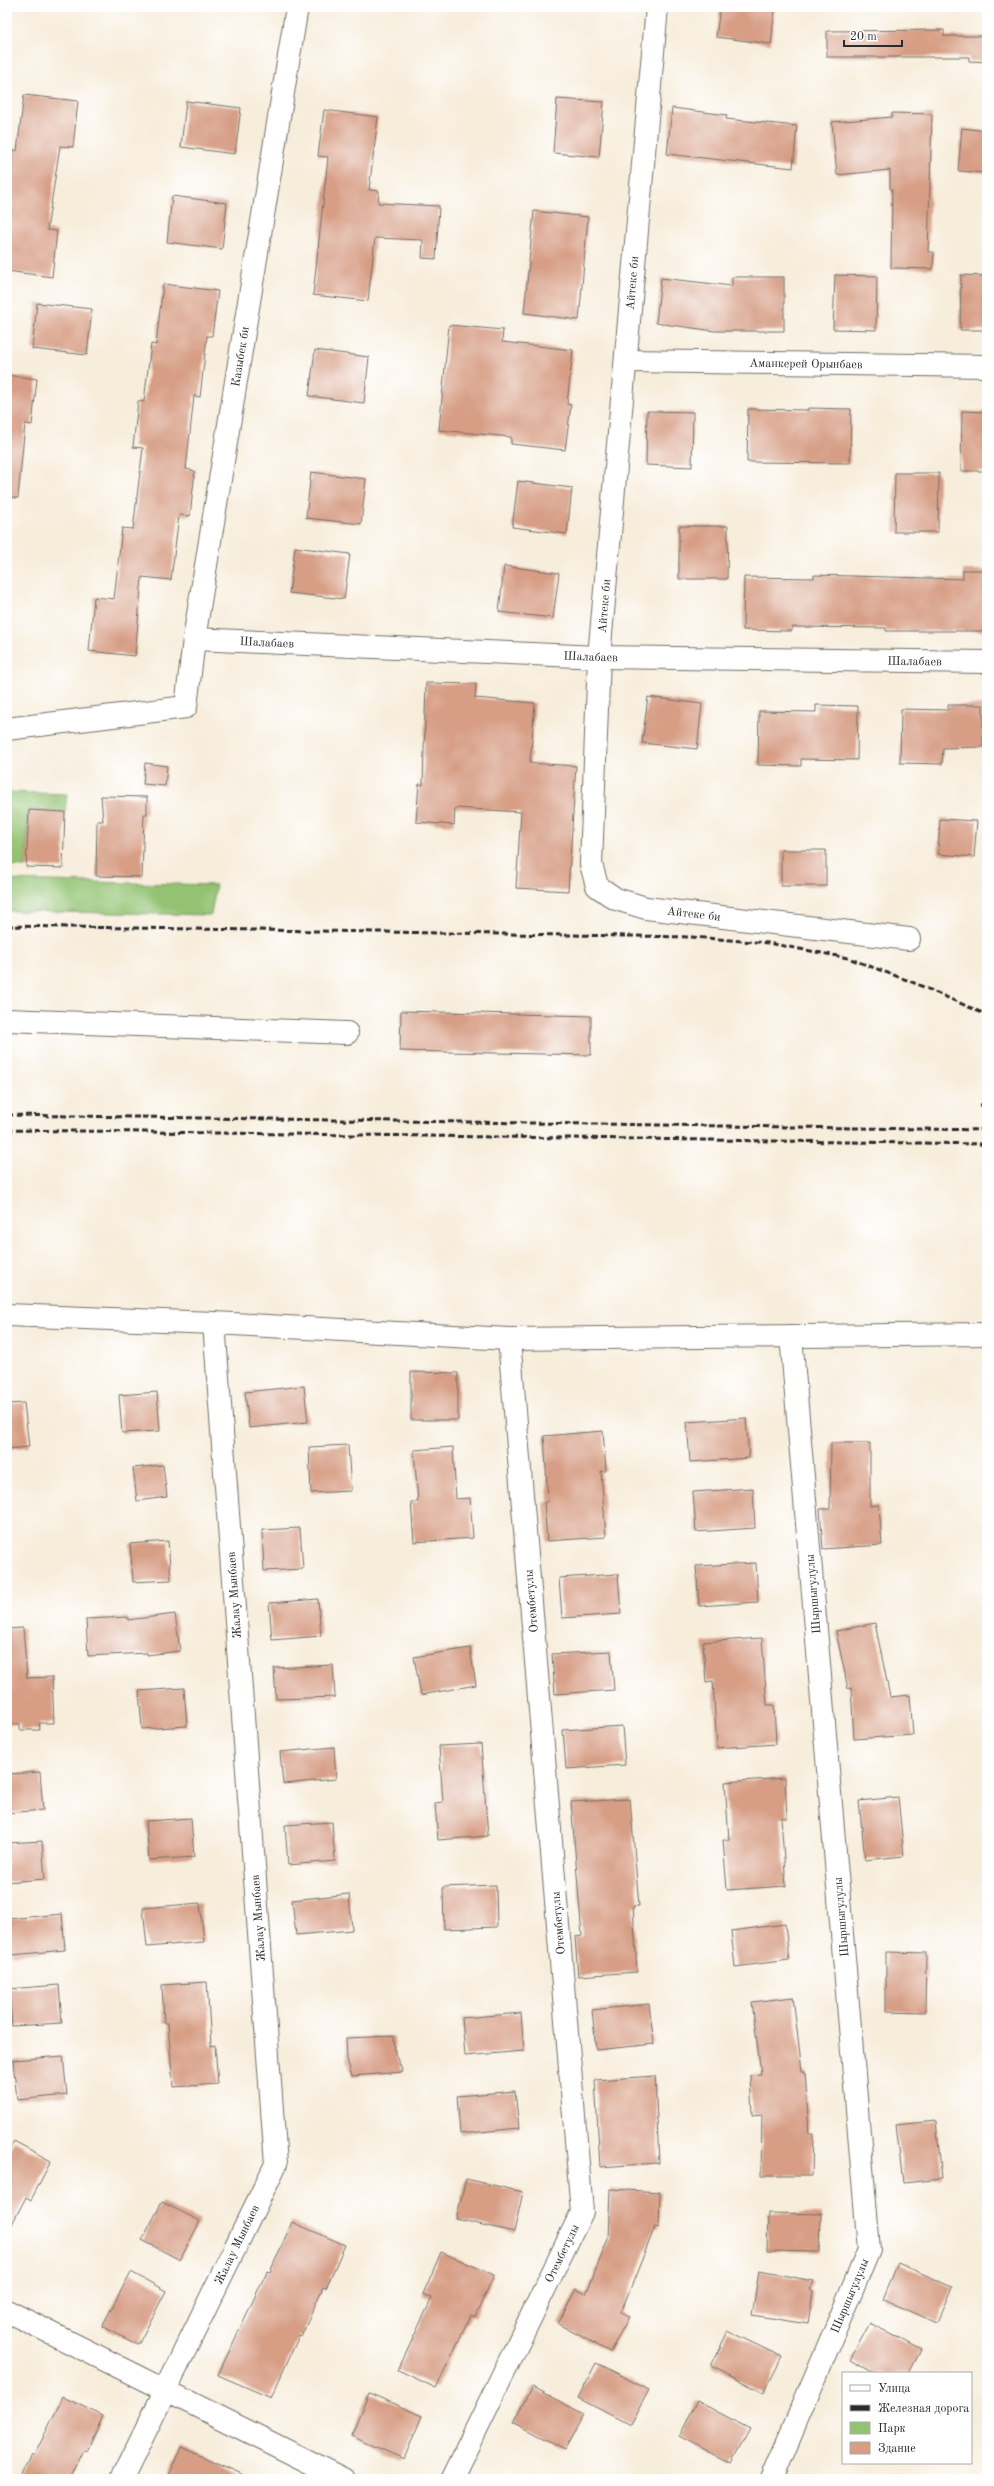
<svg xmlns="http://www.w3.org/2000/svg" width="994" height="2486" viewBox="0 0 994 2486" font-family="'Old Standard TT',serif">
	<rect width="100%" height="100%" fill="#fff"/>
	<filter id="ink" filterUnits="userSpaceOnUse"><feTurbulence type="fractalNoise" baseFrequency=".025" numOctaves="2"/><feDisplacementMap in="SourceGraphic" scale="8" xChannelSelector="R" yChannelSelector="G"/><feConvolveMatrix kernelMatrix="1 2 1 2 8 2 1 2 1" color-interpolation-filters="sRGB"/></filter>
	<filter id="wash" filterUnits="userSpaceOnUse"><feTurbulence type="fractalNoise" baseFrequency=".012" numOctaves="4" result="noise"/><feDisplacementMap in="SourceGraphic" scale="16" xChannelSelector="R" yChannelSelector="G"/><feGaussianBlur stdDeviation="0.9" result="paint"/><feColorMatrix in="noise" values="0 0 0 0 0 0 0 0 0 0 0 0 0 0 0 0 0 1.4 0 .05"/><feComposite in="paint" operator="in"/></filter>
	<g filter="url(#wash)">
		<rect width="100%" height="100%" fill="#f7eddb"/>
		<path fill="#93c372" stroke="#5f774e" d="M7 792 67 794 65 812 29 810 26 867 7 866Z
			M7 880 216 885 211 915 7 911Z"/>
		<g id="blocks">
			<path fill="#d79e85" d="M720 7 775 8 771 44 716 37Z
				M944 30V36H987V62L969 61V57H827V31Z
				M24 95 78 101 73 147 60 146 47 230 57 231 52 277 7 271V188L13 150 17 151Z
				M557 99 604 102 599 157 553 153Z
				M186 101 241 108 235 154 181 147Z
				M672 108 727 115 726 119 797 126 793 168 667 154Z
				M324 110 378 117 369 190 379 191 378 203 439 206 436 259 422 258 423 240 375 238 368 301 313 295 328 157 318 156Z
				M892 113 932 114 928 252H934L933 269 891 268 892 189H890V170L837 175 832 122 892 117Z
				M962 128 987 131V173L958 171Z
				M172 196 227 203 222 249 167 242Z
				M534 211 588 217 579 320 524 313Z
				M835 275 877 276 876 330 833 329Z
				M961 275 987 276V330H960Z
				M732 277H784V331H715L656 323 661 278 732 286Z
				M163 284 218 291 212 336H207L200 397 194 396 186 469 195 471 190 516 179 515 171 580 142 577 135 656 89 651 94 597 114 599 122 528 133 529 143 448 133 447 138 401 144 402 151 344 156 345Z
				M37 303 92 309 87 355 32 349Z
				M449 325 503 330 502 342 573 350 567 404 571 405 565 450 511 444V437L439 430Z
				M315 350 369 357 364 403 309 396Z
				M7 375 37 379 32 425 25 424 18 498 7 497Z
				M808 408 851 409 850 463 747 462 748 409 808 410Z
				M647 411 693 412 692 467 646 465Z
				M962 411 987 412V471H961Z
				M311 472 366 479 361 524 306 518Z
				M895 473H939L938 532H894Z
				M518 481 572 488 567 534 512 527Z
				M679 526H728L727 579H679Z
				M295 547 350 554 344 599 289 593Z
				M504 566 559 573 553 618 499 612Z
				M963 570H987V631H886V628L792 627V631L743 630 744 577 814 578V575L963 579Z
				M426 683 476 684 475 698 535 703 530 763 576 766 568 891 516 888 521 812 455 808 454 825 416 822 419 784 423 785Z
				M648 697 702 704 697 749 642 743Z
				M816 705 858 706 857 760 801 759V766L758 765 759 711 816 712Z
				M948 705H983V747L943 748 942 764 900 763 901 709 948 710Z
				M145 763 167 766 165 786 143 784Z
				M101 796 147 797V814H144L142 877 96 876 97 821H103Z
				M29 810 65 812 63 868 26 867Z
				M940 819 977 821 974 857 938 854Z
				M781 850H826V886H781Z
				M401 1011 591 1016V1055L400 1051Z
				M411 1372 458 1373V1420H411Z
				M304 1386 308 1422 249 1428 245 1392Z
				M157 1392 160 1431 122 1433 119 1395Z
				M24 1403 29 1447 7 1449V1404Z
				M746 1418 749 1458 690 1462 687 1422Z
				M603 1431 606 1471H601L606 1537 547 1541 544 1502H548L544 1436Z
				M831 1443H870V1506L879 1505 882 1545 823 1549 820 1509H830Z
				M348 1445 351 1491 311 1493 309 1447Z
				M453 1447 456 1499 470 1498 473 1538 414 1542 411 1502H418L414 1450Z
				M163 1465 167 1497 137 1501 133 1468Z
				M753 1488 755 1528 696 1532 693 1492Z
				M300 1528 303 1569 264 1571 262 1530Z
				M168 1541 171 1580 133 1582 130 1544Z
				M756 1563 758 1602 699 1606 696 1566Z
				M618 1574 621 1614 562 1618 559 1578Z
				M318 1599 321 1636 272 1640 269 1603Z
				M175 1614 180 1651 147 1655V1653L88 1656 86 1619 128 1617V1620Z
				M875 1623 890 1697 910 1695 913 1735 854 1739 851 1688 848 1689 836 1631Z
				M23 1628 27 1678 52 1677 54 1723H39L40 1730H20V1724H7V1629Z
				M762 1638 767 1705H774L776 1744 717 1748 713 1681 706 1682 703 1642Z
				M470 1648 476 1685 421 1695 414 1657Z
				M611 1651 614 1690 555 1694 552 1654Z
				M333 1665 335 1697 276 1699 274 1668Z
				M184 1688 187 1726 142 1729 139 1691Z
				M622 1726 625 1765 566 1769 563 1730Z
				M481 1744 488 1836 438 1840 435 1803 443 1802 439 1746Z
				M334 1747 336 1779 283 1784 280 1752Z
				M40 1772 43 1810 7 1813V1774Z
				M785 1778 787 1818H781L786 1886 727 1890 723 1840H729L725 1782Z
				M898 1797 904 1856 865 1860 859 1801Z
				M630 1799 639 1906H633L637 1972 578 1976 575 1937 582 1936 571 1802Z
				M191 1818 194 1857 149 1860 146 1821Z
				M332 1822 335 1861 288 1865 285 1825Z
				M42 1841 45 1879 7 1882V1843Z
				M496 1885 497 1927 444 1929 443 1887Z
				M349 1894 352 1930 296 1935 292 1900Z
				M200 1903 204 1942 147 1947 143 1908Z
				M62 1914 65 1950 12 1955 8 1919Z
				M785 1924 789 1960 735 1967 731 1931Z
				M886 1952 926 1953 925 2012 886 2011Z
				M207 1982 211 2046 215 2045 218 2084 173 2087 168 2023H164L162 1985Z
				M59 1985 62 2023 12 2026 9 1989Z
				M793 1997 802 2071H805L809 2134H813L812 2176H761L762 2114 752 2115 750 2075 761 2074 752 2002Z
				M649 2004 654 2044 596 2050 592 2010Z
				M521 2013 524 2051 465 2056 462 2018Z
				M394 2036 395 2054 403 2072 352 2076 347 2059 346 2038Z
				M63 2056 67 2095 17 2100 13 2060Z
				M655 2076 659 2163 600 2167 595 2080Z
				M515 2091 519 2128 460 2134 457 2096Z
				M936 2121 942 2179 903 2183 896 2125Z
				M14 2141 51 2161 31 2200 26 2197 7 2234V2154Z
				M466 2179 523 2192 514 2232 456 2219Z
				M610 2189 660 2192 659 2228 655 2227 621 2312 629 2317 610 2352 558 2324 576 2289 586 2294 608 2239Z
				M162 2202 200 2221 180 2260 142 2240Z
				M768 2213 821 2214 820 2252 767 2251Z
				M292 2222 345 2245 326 2288 323 2287 301 2337 299 2336 271 2398 218 2375 267 2271 270 2272Z
				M441 2252 494 2275 475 2317 471 2315 436 2388 398 2370 432 2298 423 2294Z
				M898 2263 953 2287 937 2323 883 2299Z
				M759 2271 814 2281 810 2290 813 2292 808 2324 752 2315Z
				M131 2272 166 2291 138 2345 102 2326Z
				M870 2323 921 2350 909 2373H873L850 2360Z
				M728 2331 782 2357 764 2393 711 2366Z
				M596 2363 649 2390 630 2425 578 2398Z
				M532 2387 584 2414 565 2449 513 2422Z
				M369 2393 422 2416 404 2459 351 2436Z
				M63 2397 103 2416 87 2451 84 2450 70 2479H20L32 2455 34 2456Z
				M697 2401 750 2429 731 2464 679 2436Z
				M181 2447 253 2479H167Z"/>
		</g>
	</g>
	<g filter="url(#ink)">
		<use href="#blocks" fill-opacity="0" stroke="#726f69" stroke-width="1"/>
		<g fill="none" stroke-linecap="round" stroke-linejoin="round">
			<g stroke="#726f69" stroke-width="24">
				<g id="minor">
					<path id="s1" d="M657 7 599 657 591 864 597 886 616 899 646 908 909 939"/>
					<path id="s2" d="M626 361 987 366"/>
					<path id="s3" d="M194 639 599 657 987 662"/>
					<path id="s4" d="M7 729 186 707 194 639 297 7"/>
					<path d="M7 1020 347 1033"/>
					<path d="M7 1315 214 1323 509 1339 987 1334"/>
					<path d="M7 2311 343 2479"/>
					<path id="s5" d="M122 2479 276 2164 214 1323"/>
					<path id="s6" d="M452 2479 582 2212 509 1339"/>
					<path id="s7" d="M772 2479 869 2250 791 1336"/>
				</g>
			</g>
			<use href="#minor" stroke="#fff" stroke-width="22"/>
			<path stroke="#2b2b2b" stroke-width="3" stroke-dasharray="6 3" stroke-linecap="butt" d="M7 926 692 937 768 943 848 958 912 982 987 1015
				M980 1105H987
				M7 1115 987 1130
				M7 1130 987 1144"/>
		</g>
	</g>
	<g text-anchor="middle" stroke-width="3.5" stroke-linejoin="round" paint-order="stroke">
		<g font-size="12" fill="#2b2b2b" stroke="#fff">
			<text transform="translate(632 283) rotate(-85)" y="4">Айтеке би</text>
			<text dy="4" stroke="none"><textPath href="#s4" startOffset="535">Казыбек би</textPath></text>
			<text dy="4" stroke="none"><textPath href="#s2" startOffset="180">Аманкерей Орынбаев</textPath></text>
			<text transform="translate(604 606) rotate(-85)" y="4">Айтеке би</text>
			<text dy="4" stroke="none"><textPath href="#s3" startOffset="73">Шалабаев</textPath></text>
			<text dy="4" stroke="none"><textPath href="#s3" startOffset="397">Шалабаев</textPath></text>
			<text dy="4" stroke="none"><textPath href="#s3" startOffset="721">Шалабаев</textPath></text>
			<text dy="4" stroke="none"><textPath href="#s1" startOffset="985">Айтеке би</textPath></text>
			<text transform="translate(813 1594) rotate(-95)" y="4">Шыршыгулулы</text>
			<text transform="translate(234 1595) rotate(-94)" y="4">Жалау Мынбаев</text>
			<text transform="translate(531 1601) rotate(-95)" y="4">Отембетулы</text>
			<text transform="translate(841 1917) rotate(-95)" y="4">Шыршыгулулы</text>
			<text transform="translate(258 1918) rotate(-94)" y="4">Жалау Мынбаев</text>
			<text transform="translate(558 1923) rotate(-95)" y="4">Отембетулы</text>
			<text dy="4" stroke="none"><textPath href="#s5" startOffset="261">Жалау Мынбаев</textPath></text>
			<text dy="4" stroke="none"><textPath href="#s6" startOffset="251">Отембетулы</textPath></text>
			<text dy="4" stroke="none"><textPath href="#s7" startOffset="199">Шыршыгулулы</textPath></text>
		</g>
	</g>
	<rect width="994" height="2486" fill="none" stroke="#fff" stroke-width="24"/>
	<rect x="842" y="2372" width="130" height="92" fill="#ffffff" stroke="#aaaaaa"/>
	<rect x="850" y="2385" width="20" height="6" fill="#ffffff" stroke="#aaaaaa"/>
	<text x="878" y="2392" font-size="12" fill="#2b2b2b">Улица</text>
	<rect x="850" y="2405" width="20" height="6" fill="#2b2b2b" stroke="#aaaaaa"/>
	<text x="878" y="2412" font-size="12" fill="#2b2b2b">Железная дорога</text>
	<rect x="850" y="2422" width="20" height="12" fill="#93c372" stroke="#aaaaaa"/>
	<text x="878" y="2432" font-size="12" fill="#2b2b2b">Парк</text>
	<rect x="850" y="2442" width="20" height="12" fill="#d79e85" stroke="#aaaaaa"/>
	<text x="878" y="2452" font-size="12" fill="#2b2b2b">Здание</text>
	<path d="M844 40v6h58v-6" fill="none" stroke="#2b2b2b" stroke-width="2"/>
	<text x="850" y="40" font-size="12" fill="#2b2b2b" stroke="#ffffff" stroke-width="3" paint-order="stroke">20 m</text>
</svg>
